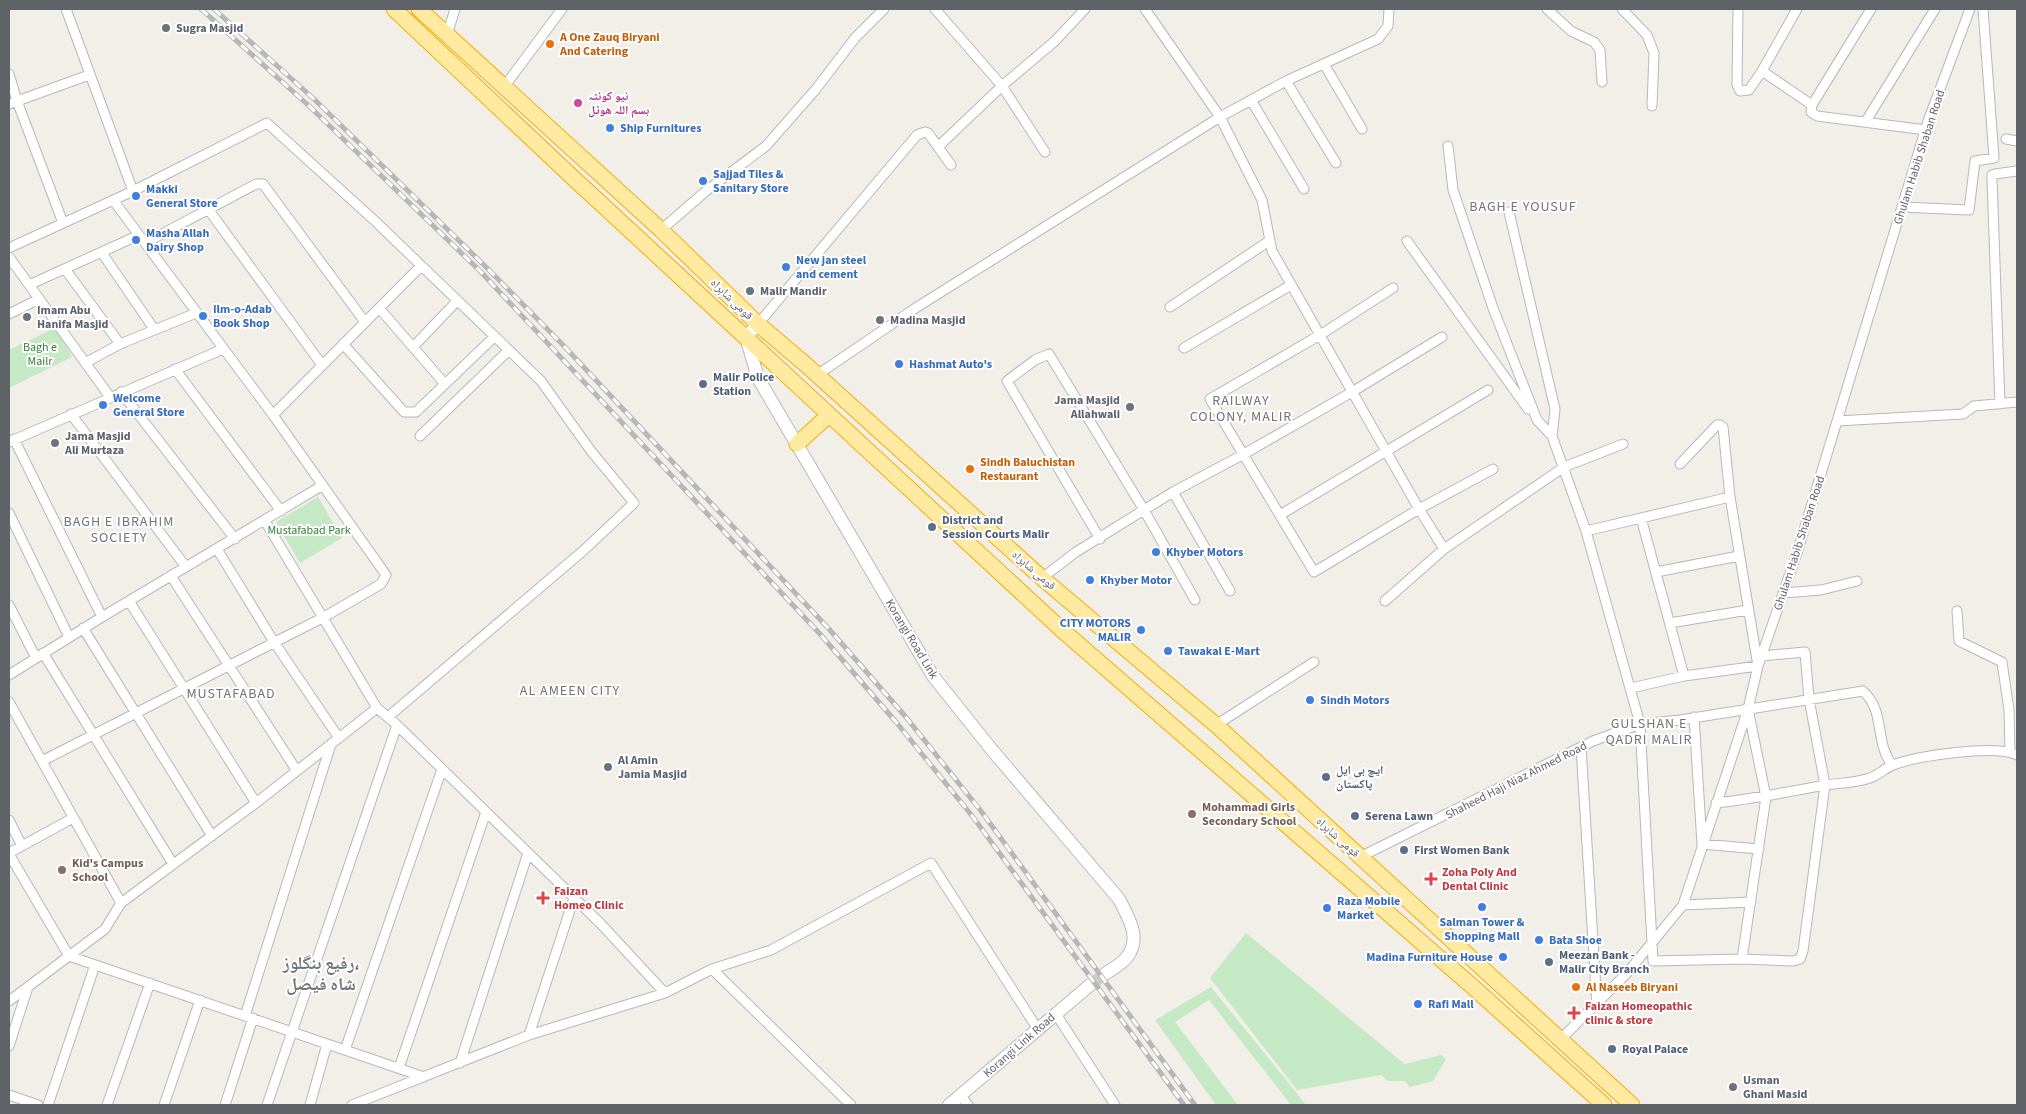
<svg xmlns="http://www.w3.org/2000/svg" width="2026" height="1114" viewBox="0 0 2026 1114" font-family="'Source Sans 3','Noto Naskh Arabic',sans-serif">
	<rect width="100%" height="100%" fill="#f1efe8"/>
	<path fill="#c5e8c5" d="M57 327 72 357 9 388V350Z
		M318 497 342 538 300 563 276 522Z
		M1246 933 1407 1066 1405 1064 1441 1055 1446 1059 1433 1081 1410 1087 1405 1081H1388L1381 1075 1297 1090 1210 978Z
		M1211 987 1295 1091 1306 1105H1291L1209 1000 1175 1022 1238 1105H1216L1155 1020Z"/>
	<g fill="none" stroke-linecap="round" stroke-linejoin="round">
		<path stroke="#ccccc8" stroke-width="12" stroke-dasharray="12 6" stroke-linecap="butt" d="M1090 985 1105 974"/>
		<g stroke="#b5b8bc" stroke-width="11">
			<path id="minor" d="M66 9 133 191
				M935 9 1002 86 1045 152
				M1145 9 1220 117 1286 81 1378 39 1388 26 1389 9
				M1547 9 1571 31 1594 42 1600 50 1602 82
				M1622 9 1647 35 1654 53 1652 106
				M1738 9 1737 85 1740 91 1749 90 1762 71 1797 9
				M447 35 455 9
				M1324 64 1362 129
				M1762 71 1812 105 1811 112 1817 116 1926 130
				M9 74 17 101 63 223
				M1286 81 1336 163
				M504 87 562 9
				M1251 100 1304 189
				M9 104 89 75
				M1812 105 1871 9
				M1866 121 1935 9
				M2006 139 2017 141
				M941 144 1002 86 1055 41 1085 9
				M1448 146 1453 190 1493 308 1537 420 1552 436 1586 531 1640 724 1653 961 1742 959 1793 961 1800 959 1803 951 1825 785 1809 699 1805 652 1761 656
				M1902 207 1969 210 1975 161 1994 158 1983 9
				M208 209 322 365
				M1509 212 1555 409 1552 436
				M661 230 706 191 766 146 816 89 855 38 884 9
				M1407 241 1528 409
				M145 243 256 184H263L365 322
				M9 248 133 191 267 123 375 221 541 381 591 451 634 503 584 550 388 717
				M102 253 154 329
				M9 257 110 397
				M65 269 120 344
				M29 285 139 235
				M1393 288 1320 335 1210 399 1314 572 1419 509 1493 469
				M1170 307 1269 241
				M379 308 445 384
				M9 314 39 299
				M758 324 917 135 925 132 928 133 951 165
				M343 344 404 412H416L494 337
				M413 347 457 301
				M1184 348 1291 285
				M85 363 120 344 196 313
				M175 369 281 511
				M817 375 914 309 1220 117 1262 200 1272 251 1419 509 1444 549
				M121 392 235 539
				M2000 404 1992 179V175L1995 174 2017 171
				M71 414 186 567
				M273 415 421 266
				M1837 421 1963 414 1974 406 2017 402
				M420 436 509 350
				M14 439 102 617
				M9 442 223 349
				M1173 492 1230 591
				M9 513 69 637
				M1280 515 1488 390
				M1641 518 1684 676
				M265 521 377 708 397 725 600 923 665 993
				M1586 531 1730 497
				M1100 539 1007 381 1035 360 1049 354 1144 510 1195 600
				M217 549 274 642 339 738
				M1656 572 1739 556
				M171 576 297 771
				M1042 578 1076 552 1173 492 1244 454 1352 392 1442 337
				M1784 593 1821 590 1857 581
				M129 601 256 803
				M1385 601 1444 549 1564 467 1623 444
				M9 605 36 658
				M1957 611 1959 641 2002 662 2009 710 2010 752
				M1670 623 1748 610
				M83 628 212 836
				M43 653 173 864
				M9 675 102 617 323 485
				M1631 688 1684 676 1758 666 1730 497 1723 427 1720 425H1717L1680 464
				M9 702 121 903
				M1694 717 1702 844 1759 849
				M1216 725 1314 662
				M1581 747 1597 1006
				M42 761 324 617 381 584 386 575 273 415 113 200
				M1716 803C1753 799 1788 792 1825 785 1840 783 1856 783 1870 778 1879 775 1885 768 1893 765 1917 756 1995 744 2017 755
				M9 820 22 846
				M9 853 73 818
				M9 854 69 956 424 1077
				M1360 857 1593 741 1640 724 1680 720 1863 691C1886 712 1874 741 1892 765
				M1683 905 1751 902
				M1742 959 1766 797 1748 709
				M712 969 851 1105
				M9 1001 105 929 121 903 256 803 377 708
				M1056 1014 1115 1105
				M245 1016 331 744
				M529 1035 574 898
				M1561 1039 1627 973 1683 905 1748 709 1758 666 1797 553 1928 121 1970 9
				M9 1046 28 987
				M345 1050 442 769
				M460 1063 528 853
				M399 1068 486 812
				M9 1095 38 1105
				M961 1096 968 1105
				M48 1105 95 965
				M107 1105 150 983
				M164 1105 200 1000
				M225 1105 253 1018
				M267 1105 397 725
				M310 1105 327 1044
				M352 1105 529 1035 665 993 712 969 771 950 931 863 1037 1028"/>
		</g>
		<g stroke="#b6babf" stroke-width="14">
			<path id="secondary" d="M758 324 746 337 758 378 933 676 992 750 1119 899C1128 917 1142 938 1127 957 1122 964 1112 969 1105 974
				M949 1105 1090 985"/>
		</g>
		<g stroke="#f9ab00" stroke-width="17">
			<path id="trunk" d="M394 9 569 174 1062 630 1473 987 1604 1105
				M419 9 661 230 758 324 805 364 1042 578 1216 725 1632 1105
				M797 444 829 415"/>
		</g>
		<use href="#minor" stroke="#fff" stroke-width="9"/>
		<use href="#secondary" stroke="#fff" stroke-width="12"/>
		<use href="#trunk" stroke="#feeaa1" stroke-width="15"/>
		<g stroke="#b6b7b8" stroke-width="5">
			<path id="rail" d="M201 9 308 105 480 271 820 634 896 722 973 817 1184 1105
				M214 9 314 99 486 267 563 345 829 629 905 716 981 811 1195 1105"/>
		</g>
		<use href="#rail" stroke="#fff" stroke-width="3" stroke-dasharray="9" stroke-linecap="butt"/>
	</g>
	<g fill="#6b7280" stroke="#fff" stroke-width="2">
		<circle cx="166" cy="28" r="5"/>
		<circle cx="750" cy="291" r="5"/>
		<circle cx="27" cy="317" r="5"/>
		<circle cx="880" cy="320" r="5"/>
		<circle cx="1130" cy="407" r="5"/>
		<circle cx="55" cy="443" r="5"/>
		<circle cx="608" cy="767" r="5"/>
		<circle cx="1733" cy="1087" r="5"/>
	</g>
	<g fill="#e8710a" stroke="#fff" stroke-width="2">
		<circle cx="550" cy="44" r="5"/>
		<circle cx="970" cy="469" r="5"/>
		<circle cx="1576" cy="987" r="5"/>
	</g>
	<circle fill="#d1479c" stroke="#fff" stroke-width="2" cx="578" cy="103" r="5"/>
	<g fill="#3f7fe0" stroke="#fff" stroke-width="2">
		<circle cx="610" cy="128" r="5"/>
		<circle cx="703" cy="181" r="5"/>
		<circle cx="136" cy="196" r="5"/>
		<circle cx="136" cy="240" r="5"/>
		<circle cx="786" cy="267" r="5"/>
		<circle cx="203" cy="316" r="5"/>
		<circle cx="899" cy="364" r="5"/>
		<circle cx="103" cy="405" r="5"/>
		<circle cx="1156" cy="552" r="5"/>
		<circle cx="1090" cy="580" r="5"/>
		<circle cx="1141" cy="630" r="5"/>
		<circle cx="1168" cy="651" r="5"/>
		<circle cx="1310" cy="700" r="5"/>
		<circle cx="1482" cy="907" r="5"/>
		<circle cx="1327" cy="908" r="5"/>
		<circle cx="1539" cy="940" r="5"/>
		<circle cx="1503" cy="957" r="5"/>
		<circle cx="1418" cy="1004" r="5"/>
	</g>
	<g fill="#5c6f8a" stroke="#fff" stroke-width="2">
		<circle cx="703" cy="384" r="5"/>
		<circle cx="932" cy="527" r="5"/>
		<circle cx="1326" cy="777" r="5"/>
		<circle cx="1355" cy="816" r="5"/>
		<circle cx="1404" cy="850" r="5"/>
		<circle cx="1549" cy="962" r="5"/>
		<circle cx="1612" cy="1049" r="5"/>
	</g>
	<g fill="#8d6e63" stroke="#fff" stroke-width="2">
		<circle cx="1192" cy="814" r="5"/>
		<circle cx="62" cy="870" r="5"/>
	</g>
	<g fill="#e0444e" stroke="#fff" stroke-width="2">
		<path d="M1428.5 871.5h5v5h5v5h-5v5h-5v-5h-5v-5h5z"/>
		<path d="M540.5 890.5h5v5h5v5h-5v5h-5v-5h-5v-5h5z"/>
		<path d="M1571.5 1005.5h5v5h5v5h-5v5h-5v-5h-5v-5h5z"/>
	</g>
	<g text-anchor="middle" stroke-width="4" stroke-linejoin="round" paint-order="stroke">
		<g font-size="12" font-weight="bold" fill="#5b616d" stroke="#fff" text-anchor="start">
			<text x="176" y="32">Sugra Masjid</text>
			<text x="760" y="295">Malir Mandir</text>
			<text x="37" y="314">Imam Abu<tspan x="37" dy="14">Hanifa Masjid</tspan></text>
			<text x="890" y="324">Madina Masjid</text>
			<text x="1120" y="404" text-anchor="end">Jama Masjid<tspan x="1120" dy="14">Allahwali</tspan></text>
			<text x="65" y="440">Jama Masjid<tspan x="65" dy="14">Ali Murtaza</tspan></text>
			<text x="618" y="764">Al Amin<tspan x="618" dy="14">Jamia Masjid</tspan></text>
			<text x="1743" y="1084">Usman<tspan x="1743" dy="14">Ghani Masid</tspan></text>
		</g>
		<g font-size="12" font-weight="bold" fill="#c56008" stroke="#fff" text-anchor="start">
			<text x="560" y="41">A One Zauq Biryani<tspan x="560" dy="14">And Catering</tspan></text>
			<text x="980" y="466">Sindh Baluchistan<tspan x="980" dy="14">Restaurant</tspan></text>
			<text x="1586" y="991">Al Naseeb Biryani</text>
		</g>
		<g font-size="12" font-weight="bold" fill="#b23c85" stroke="#fff" text-anchor="start">
			<text x="588" y="100">نیو کوئٹہ<tspan x="588" dy="14">بسم اللہ ھوٹل</tspan></text>
		</g>
		<g font-size="12" font-weight="bold" fill="#366cbe" stroke="#fff" text-anchor="start">
			<text x="620" y="132">Ship Furnitures</text>
			<text x="713" y="178">Sajjad Tiles &amp;<tspan x="713" dy="14">Sanitary Store</tspan></text>
			<text x="146" y="193">Makki<tspan x="146" dy="14">General Store</tspan></text>
			<text x="146" y="237">Masha Allah<tspan x="146" dy="14">Dairy Shop</tspan></text>
			<text x="796" y="264">New jan steel<tspan x="796" dy="14">and cement</tspan></text>
			<text x="213" y="313">Ilm-o-Adab<tspan x="213" dy="14">Book Shop</tspan></text>
			<text x="909" y="368">Hashmat Auto's</text>
			<text x="113" y="402">Welcome<tspan x="113" dy="14">General Store</tspan></text>
			<text x="1166" y="556">Khyber Motors</text>
			<text x="1100" y="584">Khyber Motor</text>
			<text x="1131" y="627" text-anchor="end">CITY MOTORS<tspan x="1131" dy="14">MALIR</tspan></text>
			<text x="1178" y="655">Tawakal E-Mart</text>
			<text x="1320" y="704">Sindh Motors</text>
			<text x="1337" y="905">Raza Mobile<tspan x="1337" dy="14">Market</tspan></text>
			<text x="1482" y="926" text-anchor="middle">Salman Tower &amp;<tspan x="1482" dy="14">Shopping Mall</tspan></text>
			<text x="1549" y="944">Bata Shoe</text>
			<text x="1493" y="961" text-anchor="end">Madina Furniture House</text>
			<text x="1428" y="1008">Rafi Mall</text>
		</g>
		<g font-size="12" fill="#5f6368" stroke="#fff">
			<text transform="translate(1919 157) rotate(-72)" y="4">Ghulam Habib Shaban Road</text>
			<text transform="translate(732 299) rotate(44)" y="4">قومی شاہراہ</text>
			<text transform="translate(1799 543) rotate(-72)" y="4">Ghulam Habib Shaban Road</text>
			<text transform="translate(1034 570) rotate(41)" y="4">قومی شاہراہ</text>
			<text transform="translate(912 639) rotate(59)" y="4">Korangi Road Link</text>
			<text transform="translate(1516 780) rotate(-27)" y="4">Shaheed Haji Niaz Ahmed Road</text>
			<text transform="translate(1338 837) rotate(42)" y="4">قومی شاہراہ</text>
			<text transform="translate(1019 1045) rotate(-41)" y="4">Korangi Link Road</text>
		</g>
		<g font-size="12" fill="#348238" stroke="#fff">
			<text x="40" y="351">Bagh e<tspan x="40" dy="14">Mailr</tspan></text>
			<text x="309" y="534">Mustafabad Park</text>
		</g>
		<g font-size="12" font-weight="bold" fill="#4e5e75" stroke="#fff" text-anchor="start">
			<text x="713" y="381">Malir Police<tspan x="713" dy="14">Station</tspan></text>
			<text x="942" y="524">District and<tspan x="942" dy="14">Session Courts Malir</tspan></text>
			<text x="1336" y="774">ایچ بی ایل<tspan x="1336" dy="14">پاکستان</tspan></text>
			<text x="1365" y="820">Serena Lawn</text>
			<text x="1414" y="854">First Women Bank</text>
			<text x="1559" y="959">Meezan Bank -<tspan x="1559" dy="14">Malir City Branch</tspan></text>
			<text x="1622" y="1053">Royal Palace</text>
		</g>
		<g font-size="12" font-weight="bold" fill="#785e54" stroke="#fff" text-anchor="start">
			<text x="1202" y="811">Mohammadi Girls<tspan x="1202" dy="14">Secondary School</tspan></text>
			<text x="72" y="867">Kid's Campus<tspan x="72" dy="14">School</tspan></text>
		</g>
		<g font-size="12" font-weight="bold" fill="#be3a42" stroke="#fff" text-anchor="start">
			<text x="1442" y="876">Zoha Poly And<tspan x="1442" dy="14">Dental Clinic</tspan></text>
			<text x="554" y="895">Faizan<tspan x="554" dy="14">Homeo Clinic</tspan></text>
			<text x="1585" y="1010">Faizan Homeopathic<tspan x="1585" dy="14">clinic &amp; store</tspan></text>
		</g>
		<g font-size="14" letter-spacing="1" fill="#70757a" stroke="#fff">
			<text x="1523" y="211">BAGH E YOUSUF</text>
			<text x="1241" y="405">RAILWAY<tspan x="1241" dy="16">COLONY, MALIR</tspan></text>
			<text x="119" y="526">BAGH E IBRAHIM<tspan x="119" dy="16">SOCIETY</tspan></text>
			<text x="570" y="695">AL AMEEN CITY</text>
			<text x="231" y="698">MUSTAFABAD</text>
			<text x="1649" y="728">GULSHAN E<tspan x="1649" dy="16">QADRI MALIR</tspan></text>
		</g>
		<g font-size="18" font-weight="bold" fill="#70757a" stroke="#fff">
			<text x="321" y="969">رفیع بنگلوز،<tspan x="321" dy="21">شاہ فیصل</tspan></text>
		</g>
	</g>
	<rect width="2026" height="1114" fill="none" stroke="#5f6368" stroke-width="20"/>
</svg>
